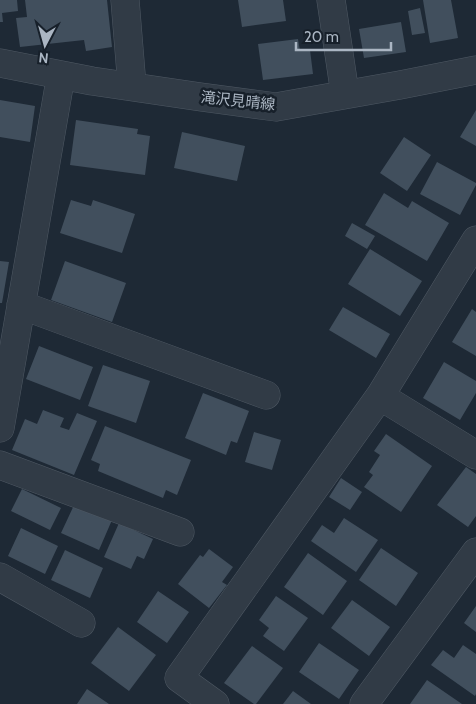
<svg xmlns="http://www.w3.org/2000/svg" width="476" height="704" viewBox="0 0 476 704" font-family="Cabin,'Noto Sans JP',sans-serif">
	<rect width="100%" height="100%" fill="#1e2935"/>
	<path fill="#414f5d" d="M0 0H17L18 11 2 13 3 22H0Z
		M25 0H107L112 47 86 51 84 40 20 47 16 18 27 17Z
		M238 0H283L286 21 242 27Z
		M423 0H451L458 38 430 43Z
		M420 8 425 33 412 35 408 11Z
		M401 22 406 52 364 58 359 29Z
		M298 39 300 51 310 50 313 74 263 80 258 44Z
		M0 100 35 106 30 142 0 137Z
		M476 110V146L460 137Z
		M76 120 138 129 137 134 150 136 145 175 70 165Z
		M182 132 245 146 237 181 174 168Z
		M404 137 431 155 407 191 380 173Z
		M437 162 476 183V185L460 215 420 194Z
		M384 193 408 208 412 201 449 223 427 261 365 225Z
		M71 200 91 206 93 200 135 214 122 253 60 233Z
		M352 223 375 236 367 249 345 236Z
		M370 249 422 281 400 316 348 284Z
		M0 261 9 262 2 303H0Z
		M65 261 126 283 112 322 51 300Z
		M343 307 390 334 376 358 329 330Z
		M472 309 476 312V356L452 342Z
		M39 346 93 367 80 400 26 379Z
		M444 362 476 381V393L460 420 423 398Z
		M103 365 150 381 136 423 88 406Z
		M203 393 249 411 237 443 231 441 226 455 185 438Z
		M43 410 64 418 60 427 69 430 77 413 97 421 74 475 12 450 25 419 37 424Z
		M105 426 191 460 177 495 166 490 163 498 98 471 100 464 91 460Z
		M254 432 281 440 272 470 245 462Z
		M386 434 432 466 401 512 364 487 373 475 369 472 380 455 374 451Z
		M466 467 476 474V516L468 527 437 505Z
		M341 478 362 492 350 510 329 497Z
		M22 489 61 508 50 530 11 511Z
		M75 503 112 520 99 550 61 533Z
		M344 518 378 540 356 572 311 541 322 525 334 533Z
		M119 523 153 539 144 559 137 556 131 569 104 557Z
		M21 528 58 546 45 574 8 556Z
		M381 548 418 573 396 606 359 580Z
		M209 549 233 567 222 582 227 585 209 608 178 584 200 555 203 557Z
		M65 550 103 568 90 598 51 580Z
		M308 553 347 581 323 615 284 587Z
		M158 591 189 612 167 643 137 622Z
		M276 596 308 618 284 651 263 636 269 628 259 620Z
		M352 600 390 627 369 656 331 628Z
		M476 606V632L464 623Z
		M118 627 156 655 129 691 91 663Z
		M319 643 359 670 339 699 299 672Z
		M463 645 476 654V694L475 696 431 665 443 650 454 658Z
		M252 646 283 668 256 704H254L224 683Z
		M427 680 462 704H410Z
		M87 689 109 704H77Z
		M293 691 311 704H283Z"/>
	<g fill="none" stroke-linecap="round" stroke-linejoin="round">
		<g stroke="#4f5964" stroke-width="29">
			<path id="minor" d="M125 0 132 86
				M331 0 345 94
				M0 63 92 81 201 97 276 107 400 85 476 70
				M21 305 266 395
				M380 396 476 455
				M0 428 61 75
				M0 465 180 532
				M0 577 81 623
				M215 704 179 678 380 396 476 240
				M364 704 476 552"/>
		</g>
		<use href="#minor" stroke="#313b46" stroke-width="28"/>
	</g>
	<g text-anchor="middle" stroke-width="5" stroke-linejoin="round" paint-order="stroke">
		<g font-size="15" fill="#abb6c3" stroke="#17202a">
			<text transform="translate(238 101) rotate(6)" y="5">滝沢見晴線</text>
		</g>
	</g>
	<g transform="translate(45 45) rotate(186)" stroke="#17202a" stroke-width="4" paint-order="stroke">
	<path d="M0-4L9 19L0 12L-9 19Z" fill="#abb6c3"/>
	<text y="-8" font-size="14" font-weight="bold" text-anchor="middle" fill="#abb6c3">N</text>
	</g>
	<path d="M296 42v8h95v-8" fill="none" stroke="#abb6c3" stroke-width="2.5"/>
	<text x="304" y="42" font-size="15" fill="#abb6c3" stroke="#17202a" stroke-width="4" paint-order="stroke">20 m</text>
</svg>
